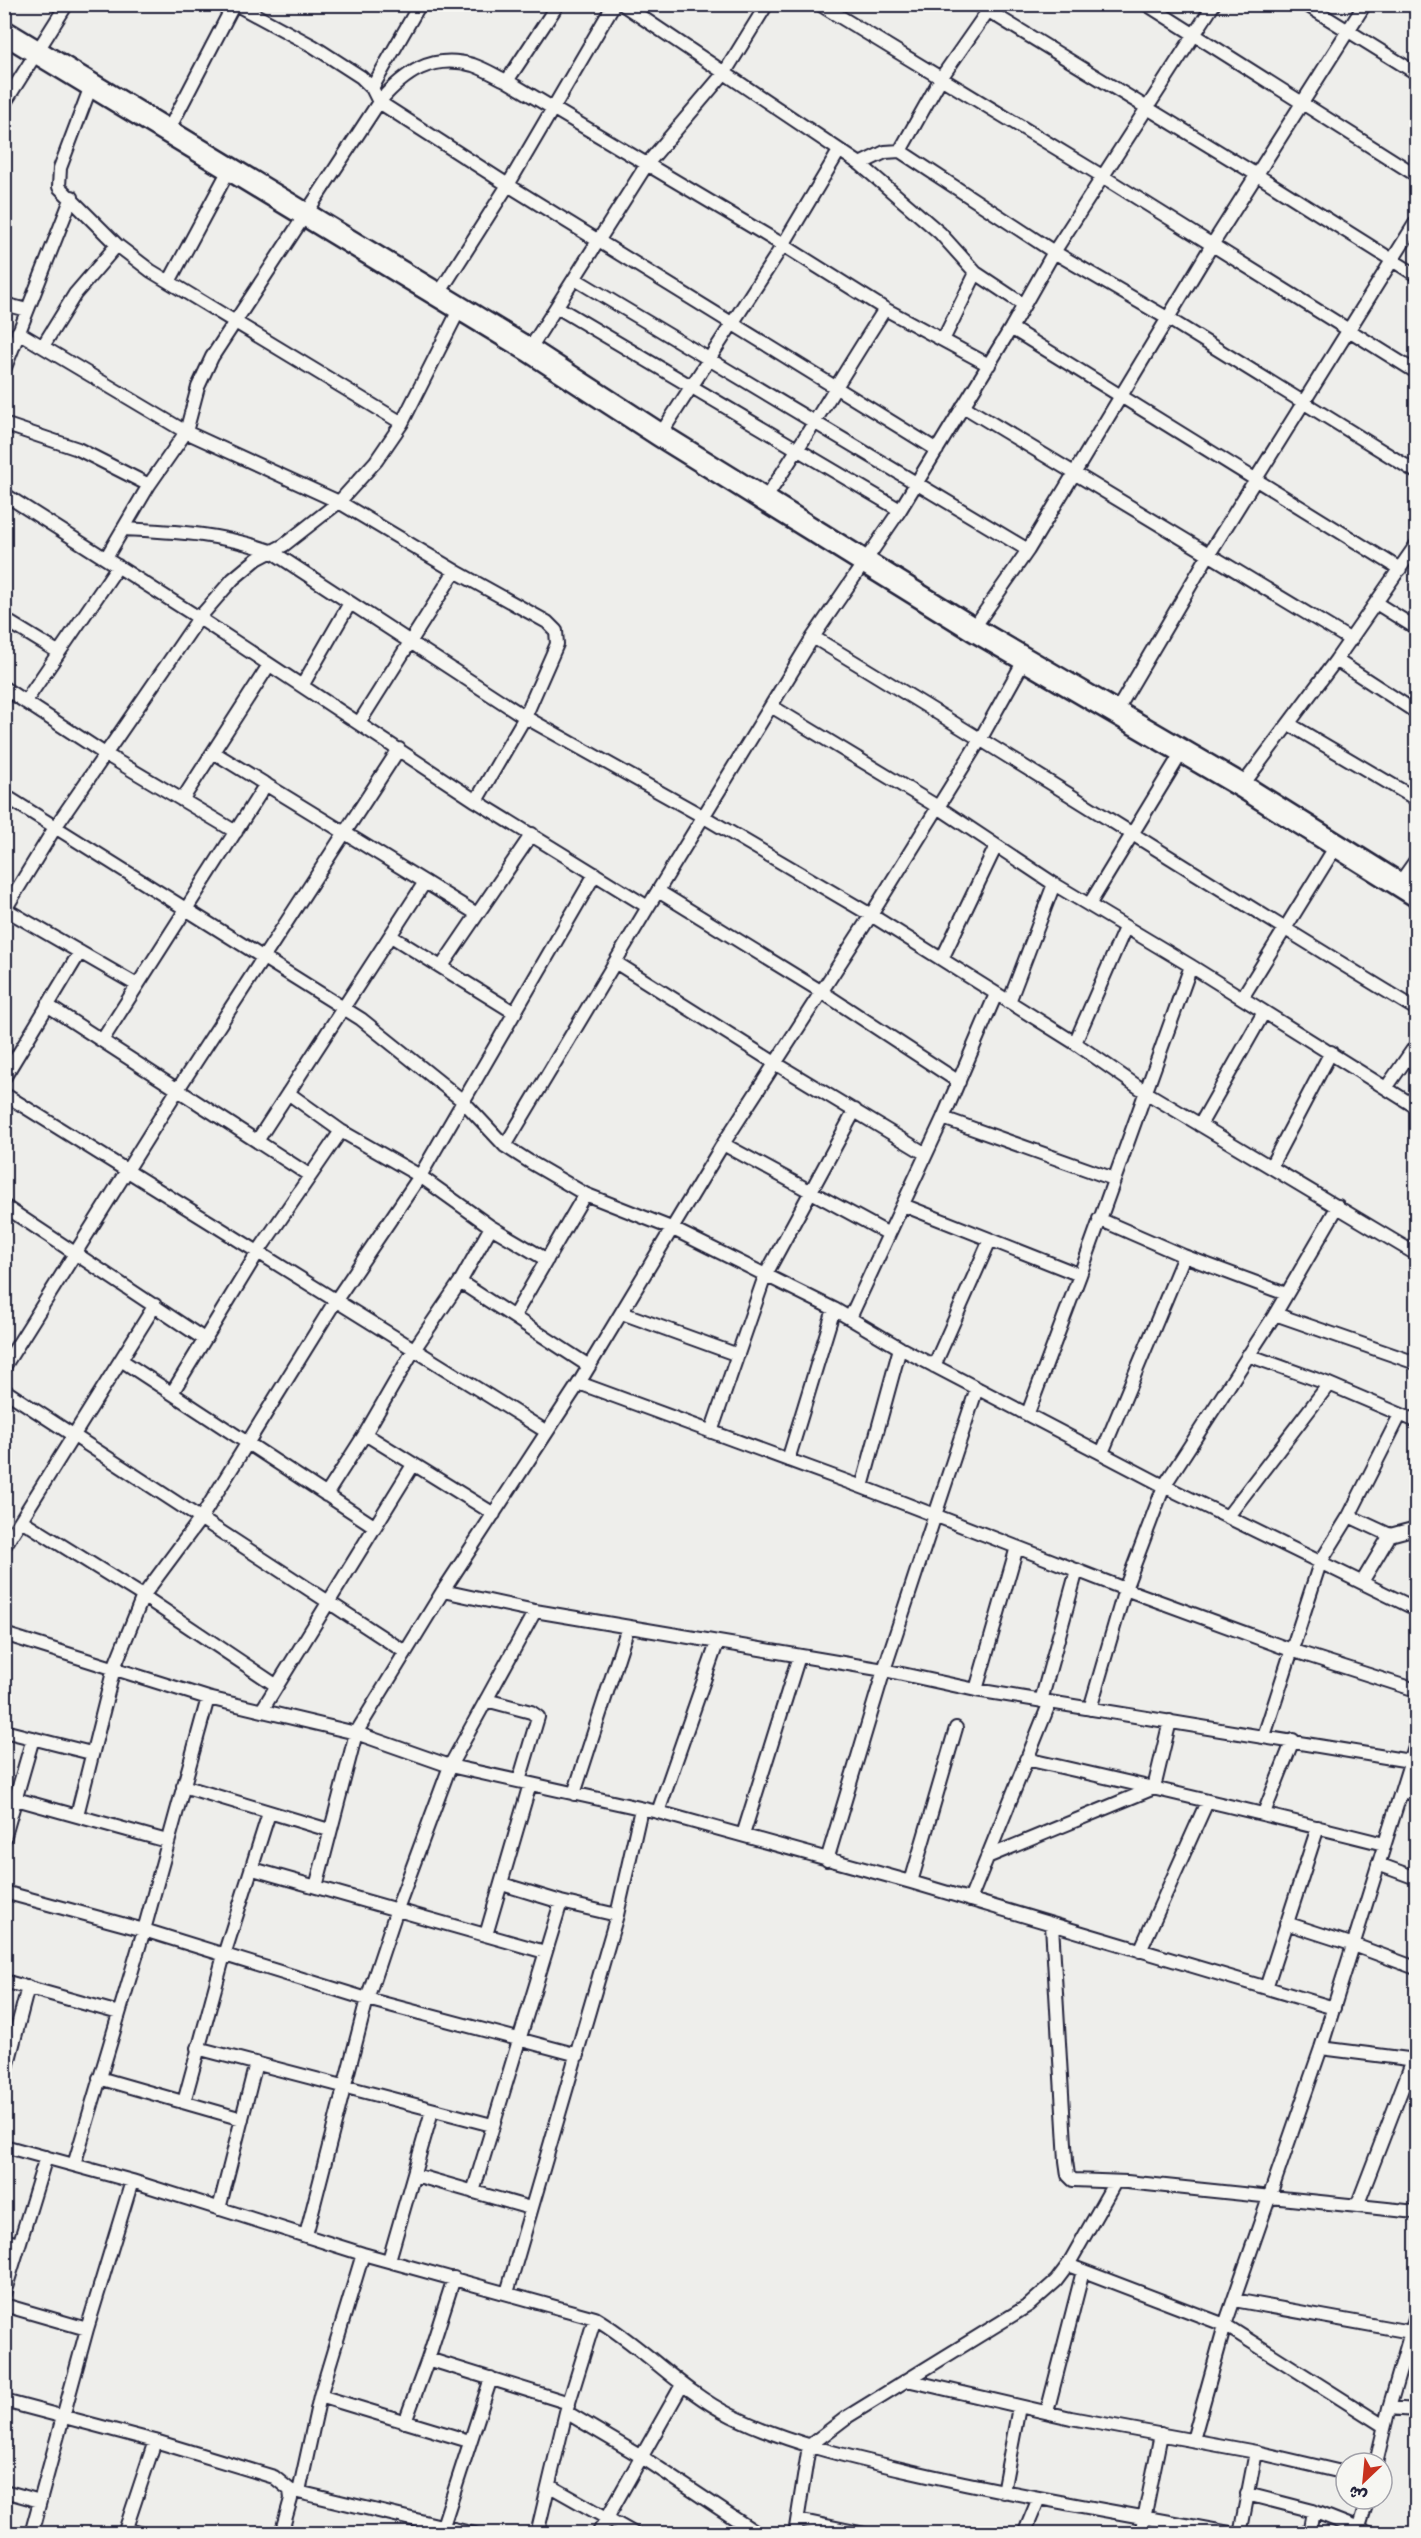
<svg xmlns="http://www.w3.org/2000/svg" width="1421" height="2538" viewBox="0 0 1421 2538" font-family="'Gochi Hand','Playpen Sans Arabic',sans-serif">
	<rect width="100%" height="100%" fill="#eeeeeb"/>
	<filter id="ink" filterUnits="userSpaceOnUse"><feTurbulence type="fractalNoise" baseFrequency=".0167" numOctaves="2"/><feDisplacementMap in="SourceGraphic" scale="12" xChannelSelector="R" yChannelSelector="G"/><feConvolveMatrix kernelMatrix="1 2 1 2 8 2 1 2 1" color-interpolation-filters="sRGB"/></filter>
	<g filter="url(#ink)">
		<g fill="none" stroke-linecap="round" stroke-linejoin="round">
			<g stroke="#22223b" stroke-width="16">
				<path id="street" d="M235 4 313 46 361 77 372 88 379 102 508 185 937 450
					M622 4 860 164 940 233 976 273 1024 305
					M819 4 1102 176 1416 372
					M977 4 1257 175 1416 275
					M1146 4 1416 175
					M1305 4 1416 73
					M507 81 558 4
					M91 86 60 168 59 187 117 245 151 271 402 423
					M372 88 420 4
					M4 104 67 4
					M168 131 234 4
					M900 151 1054 252 1167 318 1416 472
					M860 164 885 152 900 151 941 78 992 5
					M575 279 1028 550
					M169 282 230 168
					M438 295 508 185 614 4
					M4 304 27 310
					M557 307 900 510
					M1011 328 1400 569
					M18 332 186 432 339 502 455 571 547 622 556 631 557 644 525 717 476 801
					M943 340 976 273
					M43 346 75 294 117 245
					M529 350 647 164 725 72 767 4
					M4 370 72 197
					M963 406 1351 640
					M4 424 78 449 149 485
					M660 435 783 245 839 151
					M4 494 199 618 476 801 648 907
					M765 499C807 437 844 372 885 309
					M123 529C179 532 218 533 271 551L525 717 704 817 871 915 1075 1043 1147 1093 1416 1254
					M106 558 149 485 186 432 198 387 212 357 379 102C404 73 432 53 473 65 485 69 496 76 507 81L783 245 885 309 989 365
					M1376 603 1416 628
					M4 619 58 652
					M973 629 1028 550 1212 245 1365 4
					M813 637C1016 759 1214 887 1416 1009
					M1336 660 1416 712
					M302 686 350 603
					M4 688 105 754 236 832
					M25 702 118 566
					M771 706 938 807 1054 884 1191 966 1416 1107
					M1116 712 1209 554 1416 222
					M359 723 455 571
					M1289 724 1416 799
					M213 752 477 914
					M1242 786 1336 660 1416 545
					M4 795 361 1019 463 1101 505 1146 530 1162 585 1194 671 1228 834 1309 900 1348 1164 1486 1416 1609
					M182 800 269 665
					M1399 884 1416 860
					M658 891 822 992 959 1082
					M1089 905 1182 752
					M5 909 137 985
					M4 911 56 826 199 618 233 579 257 559 284 545 339 502 376 461 402 423 460 308
					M391 936 515 1013
					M942 959 996 846
					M615 962 775 1063 926 1154
					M442 966 532 834
					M1242 998 1336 846
					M1009 1002 1054 884
					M47 1005 309 1175
					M103 1039 266 784
					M1075 1043 1125 928
					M4 1078 80 952
					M1386 1088 1416 1045
					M288 1093 341 1131 420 1176 491 1227 547 1260
					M4 1094 547 1432
					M943 1118 1114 1179
					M1200 1125 1264 1012
					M257 1141 425 882
					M723 1144 889 1234
					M505 1146 648 907 813 637 900 510 1011 328 1054 252 1214 4
					M1271 1166 1331 1052
					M903 1205 1080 1275
					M4 1206 204 1339
					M1099 1219 1184 1256 1286 1294
					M460 1282 589 1366
					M622 1313 738 1355
					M1275 1314 1416 1363
					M514 1316 585 1194
					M850 1318 943 1118 996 994
					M1248 1355 1329 1384 1416 1421
					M121 1360 374 1526
					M934 1366 990 1240
					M4 1367 178 1089 399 749
					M579 1383 862 1487 1125 1589 1291 1650 1416 1690
					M4 1390 405 1652
					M172 1393 258 1252 341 1131
					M1028 1413 1080 1275 1191 966
					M711 1432 765 1276 855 1110
					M365 1434 494 1514
					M1102 1453 1184 1256
					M788 1460 834 1309
					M862 1487 900 1348
					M326 1495 365 1434 413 1351 460 1282 491 1227
					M1228 1516 1329 1384
					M1349 1516 1390 1535
					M21 1520 143 1596 277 1686
					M4 1547 155 1305
					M1362 1582 1390 1535 1416 1528
					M443 1591 535 1611 884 1670 976 1690 1416 1762
					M4 1634 208 1698 356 1733 450 1766 658 1812 911 1882 1334 2008
					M976 1690 1017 1547
					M486 1700 531 1712 538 1717 519 1781
					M1041 1701 1077 1570
					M1090 1709 1125 1589 1164 1486 1274 1316 1338 1206
					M262 1710 413 1465
					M4 1731 91 1753
					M1264 1736 1320 1563 1349 1516 1400 1415
					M1026 1759C1146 1786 1265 1814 1384 1844
					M183 1786 329 1830
					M1402 1790 1416 1795
					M574 1794 628 1627
					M16 1799 167 1841
					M658 1812 717 1643
					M1264 1813 1293 1740
					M77 1815 114 1668 143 1596 201 1518 336 1300 420 1176 595 874
					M743 1835 799 1656
					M4 1839 33 1738
					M987 1857 1154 1788 1170 1721
					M827 1860 884 1670 977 1388
					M1378 1864 1416 1878
					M253 1869 545 1952
					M911 1882 956 1728
					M502 1884 561 1902 617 1915
					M316 1887 356 1733 443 1591 579 1383 723 1144 871 915 981 738 1025 659
					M4 1892 144 1930 367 1999 578 2055
					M970 1900 1050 1702
					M1286 1923 1354 1945 1416 1968
					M1052 1925 1066 2161 1068 2175 1073 2180 1127 2182 1416 2212
					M486 1935 530 1784
					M1140 1951 1207 1802
					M4 1981 119 2013
					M1266 1988 1318 1827
					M197 2048 492 2125
					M1321 2048 1416 2060
					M99 2078 242 2119
					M4 2079 28 1987
					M184 2102 224 1955 269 1813
					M4 2146 132 2181 363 2254 595 2318 566 2412 537 2534
					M74 2165 144 1930 208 1698
					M415 2175 530 2208
					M473 2192 561 1902
					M1357 2206 1413 2060
					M219 2209 256 2063
					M306 2235 367 1999 397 1909 450 1766 535 1611
					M4 2240 18 2244
					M389 2260 432 2111
					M1068 2265 1225 2325 1384 2426
					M454 2278 428 2359 569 2403
					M507 2293 617 1915 641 1809
					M4 2294 46 2157
					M1234 2300 1416 2333
					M4 2305 87 2329
					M595 2318C644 2347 681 2391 732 2416 788 2443 849 2457 910 2471 1018 2496 1127 2514 1236 2534
					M907 2380 1071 2418 1256 2452 1346 2473
					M320 2396 469 2441
					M4 2401 155 2441 274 2477 290 2490 291 2499 281 2534
					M1389 2408 1416 2410
					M566 2412 642 2457 758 2534
					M1047 2412 1083 2271
					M405 2422 428 2359
					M1193 2440 1225 2325 1321 2048 1416 1744
					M1376 2463 1389 2408 1416 2315
					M550 2486 635 2534
					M4 2491 40 2501
					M294 2491 475 2534
					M299 2492 320 2396 363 2254
					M1003 2492 1019 2407
					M1247 2494 1313 2511 1372 2534
					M798 2520 865 2534
					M1359 2527 1368 2499
					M126 2529 142 2534
					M441 2532 491 2378
					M31 2534 87 2329 132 2181
					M124 2534 155 2441
					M598 2534 682 2385
					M795 2534 809 2446 847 2417 1029 2305 1056 2281 1068 2265 1115 2182
					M1024 2534 1039 2498
					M1141 2534 1161 2434
					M1240 2534 1256 2452
					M1309 2534 1313 2511"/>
			</g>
			<g stroke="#22223b" stroke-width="27">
				<path id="highway" d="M4 32 529 350 660 435 973 629 1242 786 1416 895"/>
			</g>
			<use href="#street" stroke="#f6f6f2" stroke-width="12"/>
			<use href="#highway" stroke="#f6f6f2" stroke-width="22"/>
		</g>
	</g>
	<rect width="1421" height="2538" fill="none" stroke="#f6f6f2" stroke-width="24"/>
	<rect x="12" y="12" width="1397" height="2514" fill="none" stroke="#22223b" stroke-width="2" filter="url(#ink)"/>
	<g transform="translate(1364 2481) rotate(206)"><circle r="28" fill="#f6f6f2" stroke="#a1a1a9" stroke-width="1.5"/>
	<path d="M0-4.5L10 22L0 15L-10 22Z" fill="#c8321e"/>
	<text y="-9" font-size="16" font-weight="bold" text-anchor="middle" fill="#22223b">ش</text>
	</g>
</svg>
